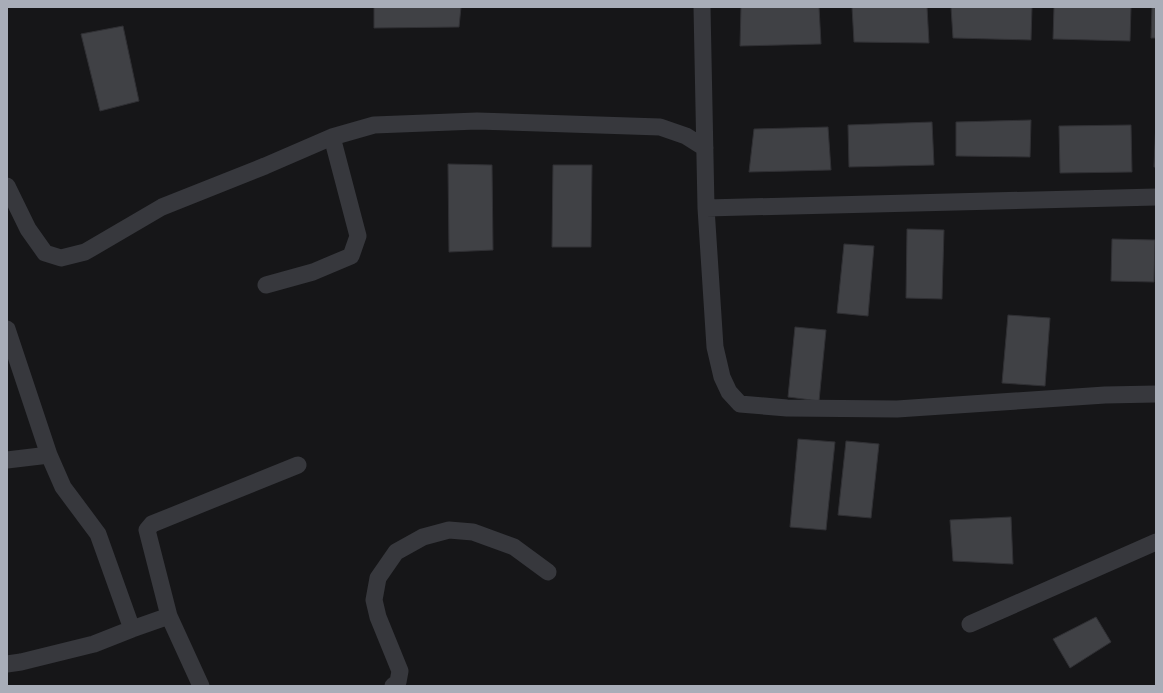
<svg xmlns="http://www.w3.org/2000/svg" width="1163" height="693" viewBox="0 0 1163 693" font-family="'PT Sans Narrow',sans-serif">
	<rect width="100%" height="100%" fill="#161618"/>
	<path fill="#404145" stroke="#303034" d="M374 7H461L459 27 374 28Z
		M741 7H819L821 44 740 46Z
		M852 7H927L929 43 854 42Z
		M951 7H1032L1031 40 953 38Z
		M1054 7H1131L1130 41 1053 39Z
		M1152 7H1156V38H1151Z
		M123 26 139 101 100 111 81 34Z
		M1031 120 1030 157 956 156V122Z
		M1156 120V167H1154Z
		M932 122 934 165 849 167 848 125Z
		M1131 125 1132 172 1060 173 1059 126Z
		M828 127 831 170 749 172 754 129Z
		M448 164 492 165 493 250 449 252Z
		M553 165H592L591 247H552Z
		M907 229 944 230 942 299 906 298Z
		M1112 239 1155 240 1154 282 1111 281Z
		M844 244 874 246 868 316 837 313Z
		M1008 315 1050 318 1045 386 1002 383Z
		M795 327 826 330 819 401 788 397Z
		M798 439 835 442 826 530 790 527Z
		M846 441 879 444 871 518 838 515Z
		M1011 517 1013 564 953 561 950 520Z
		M1096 617 1111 642 1070 668 1053 639Z"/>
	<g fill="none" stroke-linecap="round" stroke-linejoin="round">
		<path stroke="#37383d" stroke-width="17" d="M702 7 706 208 715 347 722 377 729 392 740 404 787 408 897 409 1105 395 1156 394
			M7 186 28 229 45 253 61 258 85 252 162 207 265 166 332 137 374 125 477 121 660 127 686 136 705 148
			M706 208 1156 197
			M266 285 313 272 351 256 358 236 332 137
			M7 329 49 455 63 487 98 534 132 629
			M7 460 49 455
			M970 624 1156 542
			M7 664 21 662 94 644 132 629 169 616
			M201 686 169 616 147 530 152 524 298 465
			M393 686 398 682 400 671 378 617 374 600 378 578 396 552 423 537 449 530 473 532 514 547 548 572"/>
	</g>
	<rect width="1163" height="693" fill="none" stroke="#a8adb8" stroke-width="16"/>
</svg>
